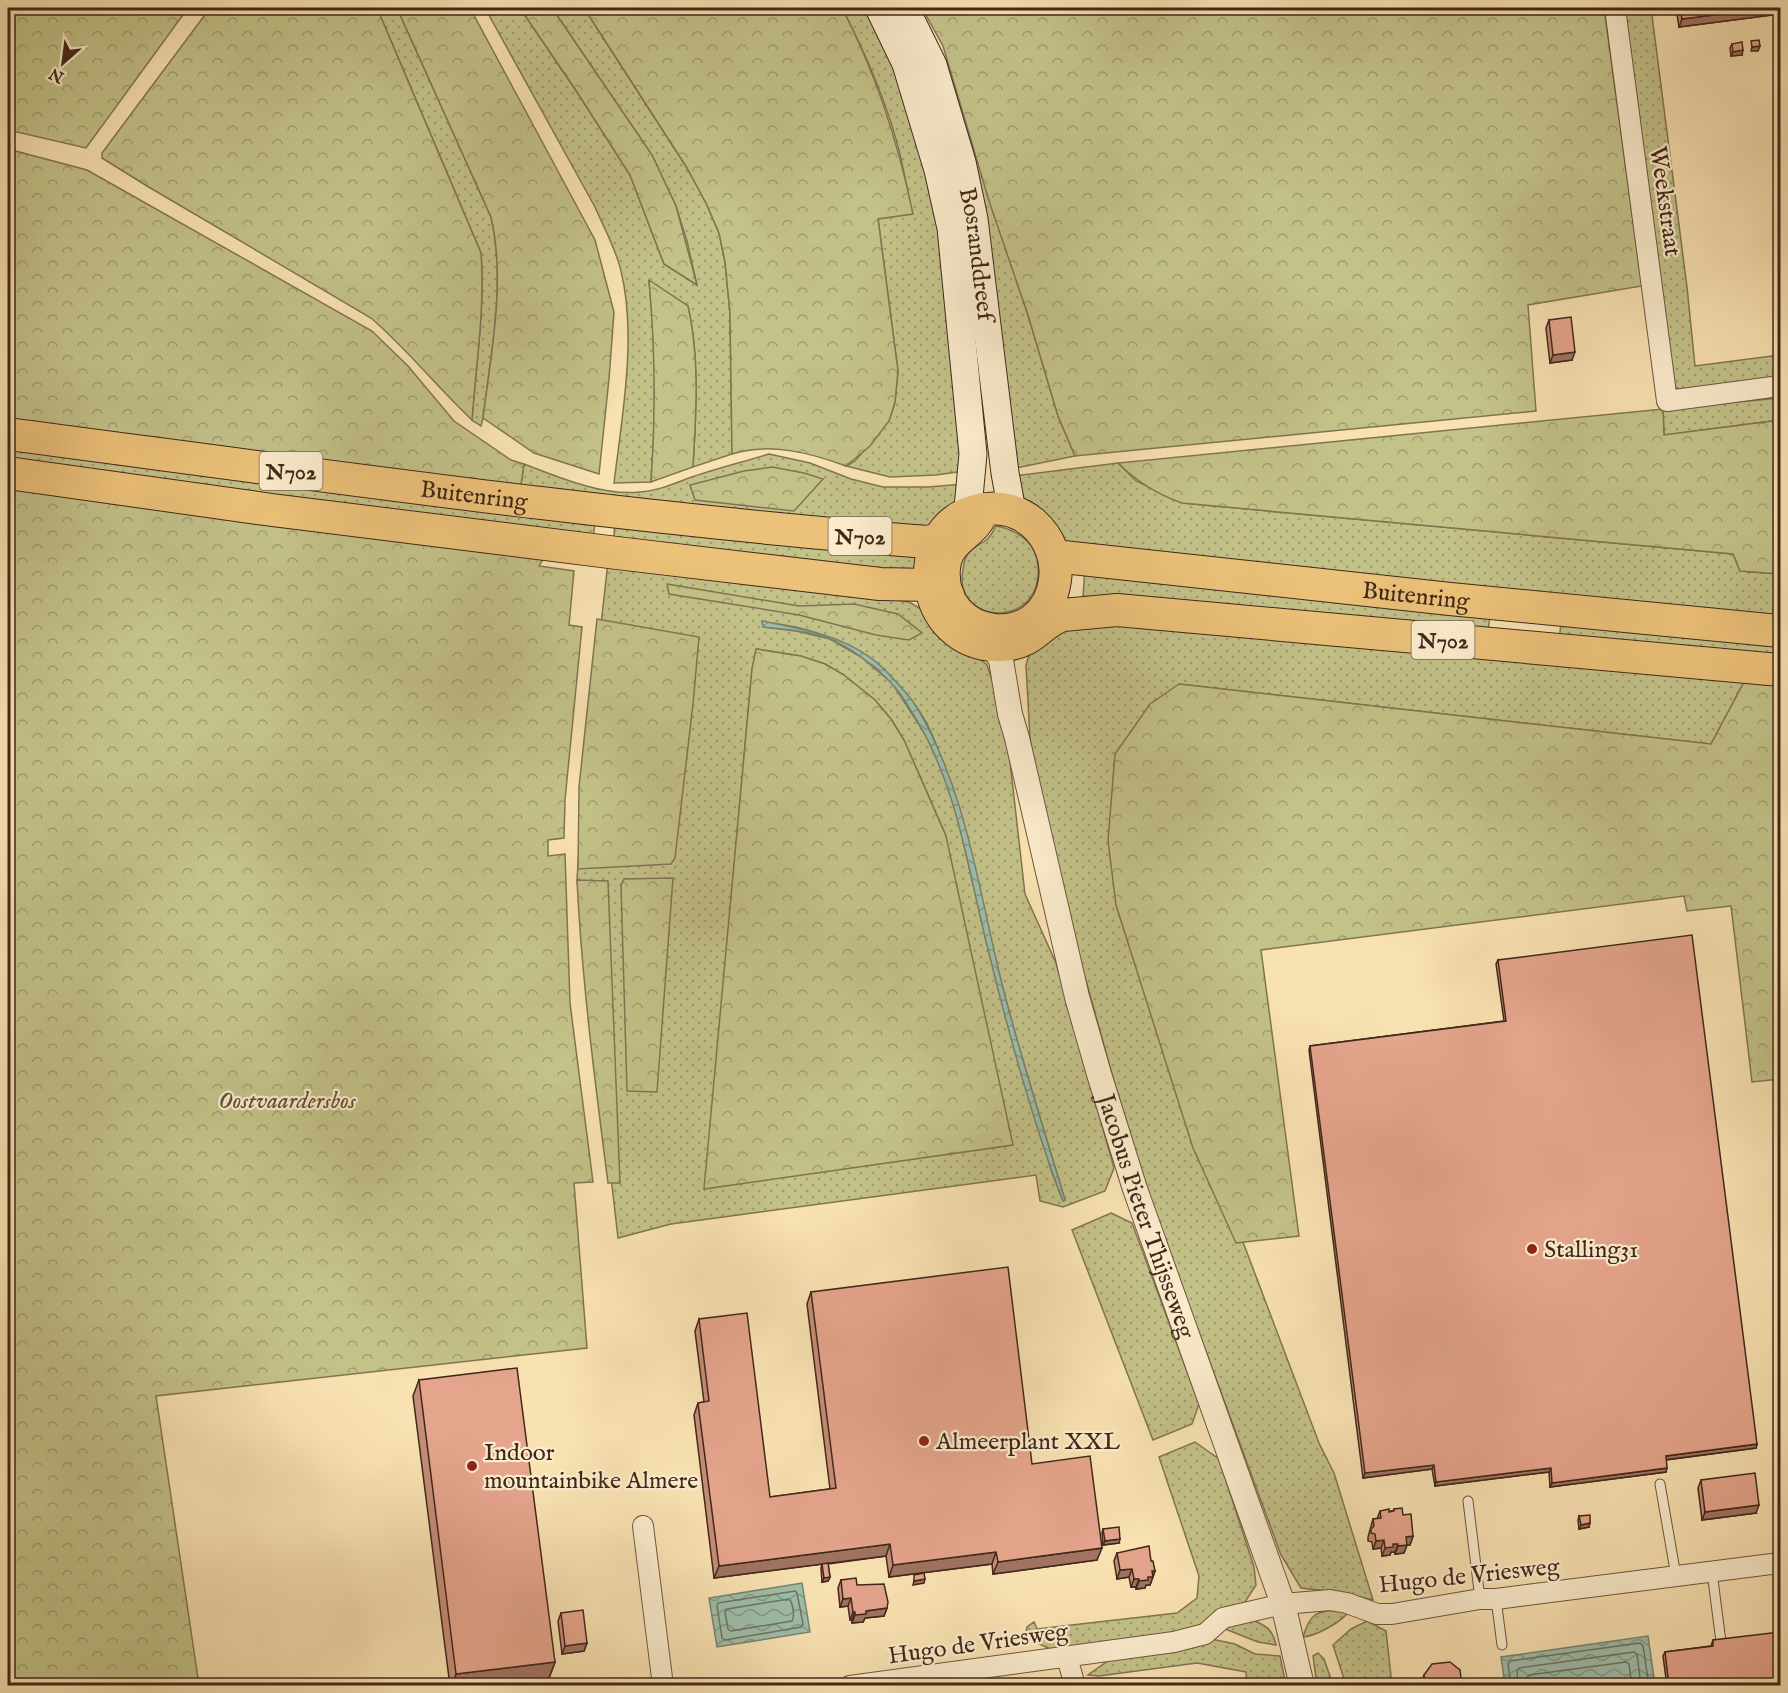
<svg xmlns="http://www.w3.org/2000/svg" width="1788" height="1693" viewBox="0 0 1788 1693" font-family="'IM FELL English',serif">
	<defs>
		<pattern id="grass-dots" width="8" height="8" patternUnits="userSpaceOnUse" patternTransform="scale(1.5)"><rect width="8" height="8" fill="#c3c289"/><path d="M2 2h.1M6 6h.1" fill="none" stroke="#a09e6f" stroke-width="1.8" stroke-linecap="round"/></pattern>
		<pattern id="forest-crowns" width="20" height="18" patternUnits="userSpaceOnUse" patternTransform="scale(1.5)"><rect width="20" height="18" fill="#c3c289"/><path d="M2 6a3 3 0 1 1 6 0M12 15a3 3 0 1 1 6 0" fill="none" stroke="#a09e6f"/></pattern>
		<pattern id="water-waves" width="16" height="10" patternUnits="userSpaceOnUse" patternTransform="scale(1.5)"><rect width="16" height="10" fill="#9ebeaa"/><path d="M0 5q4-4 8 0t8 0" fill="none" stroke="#829a8a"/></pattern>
	</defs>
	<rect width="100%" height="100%" fill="#f9e2b2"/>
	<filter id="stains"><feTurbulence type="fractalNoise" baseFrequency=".00333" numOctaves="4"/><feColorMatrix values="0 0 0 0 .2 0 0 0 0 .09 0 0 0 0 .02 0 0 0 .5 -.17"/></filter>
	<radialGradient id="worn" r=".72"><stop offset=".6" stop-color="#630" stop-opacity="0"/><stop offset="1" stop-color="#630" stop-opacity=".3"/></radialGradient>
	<path fill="url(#grass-dots)" stroke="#827451" stroke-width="1.5" fill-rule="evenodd" d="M377 8H397L491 217C506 282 491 353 483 418L481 426 472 420C476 364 485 310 481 253Z
		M485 8H520L579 95 630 175 664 264 697 285 687 241 676 206 652 155 552 8H584L687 168 706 203 719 233 725 262 730 313 732 454 693 467C696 414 700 359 688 306L649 281C656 348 656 415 651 482L614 483C622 417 637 336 621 271 616 249 604 228 595 207Z
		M842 8H871L897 60 942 212 964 471 936 475 890 477 846 466 855 461 889 421 895 402 898 371 878 218 912 213C908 192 904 171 899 150 886 101 865 52 842 8Z
		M1621 8H1651L1687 287 1695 366 1780 355V384L1685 393 1673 385Z
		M972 145 1028 315 1058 416 1075 456 1011 469 995 286Z
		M1780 398V420L1664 435 1663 409Z
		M8 447 595 524 592 544 8 467Z
		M769 454 810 463 851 479 883 487H928L964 484 963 498 930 529 520 491 524 464C558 477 602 496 640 492 657 491 673 484 689 478 715 469 743 462 769 454Z
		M1118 463 1136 481 1182 503 1733 554 1740 571 1780 574V620L1067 546 1023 502 1014 476Z
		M615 522 921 550 920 580 613 547Z
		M996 526C1014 529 1033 540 1037 559 1049 627 961 628 962 577 963 570 963 561 967 555 971 548 979 545 985 541 990 538 993 531 996 526Z
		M608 562 832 589 909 602 930 614 987 665 995 689 1009 753 1025 894 1056 963 1114 1168 1105 1191 1063 1207 1040 1201 1036 1175 671 1224 618 1238 577 880 583 786ZM762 622C826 628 874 651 913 702 939 735 947 780 958 820 975 879 990 940 1006 1000 1024 1067 1045 1133 1065 1200L1063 1201 1052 1173 1026 1087 986 941 961 832 947 782 927 737 892 683 861 657 830 639 796 631 764 627ZM757 649 800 656 825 664 844 675 875 700 891 719 904 740 946 836 705 1189 752 669Z
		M1085 568 1260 584 1356 605 1490 617 1487 636 1083 596Z
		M1104 621 1744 682 1711 744 1179 684 1236 1243 1243 1242 1319 1443 1334 1473 1373 1600 1344 1593 1301 1588 1281 1555 1138 1167 1054 866 1030 738 1026 665 1029 655 1051 632Z
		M1561 622 1780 641V662L1559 643Z
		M1111 1213 1132 1223 1199 1404 1192 1424 1153 1440 1072 1230Z
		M1195 1442 1219 1459 1254 1567 1256 1585 1245 1602 1196 1628 1176 1634 1052 1650 1025 1637 1027 1627 1034 1622 1037 1629 1177 1613 1197 1598 1199 1576 1159 1457Z
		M1344 1609 1349 1611C1342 1622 1316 1636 1303 1637 1311 1610 1318 1612 1344 1609Z
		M1249 1618C1265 1626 1272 1627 1276 1645L1258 1642 1225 1629 1233 1621Z
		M1367 1621 1386 1631 1392 1685H1346L1333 1645 1351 1629Z
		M1211 1639 1235 1644 1255 1654 1280 1656 1286 1685H1247L1246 1672 1197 1663 1099 1676 1088 1675 1112 1658 1193 1648 1199 1642Z
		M1318 1653 1324 1659 1333 1685H1317L1313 1656Z"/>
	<path fill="url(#forest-crowns)" stroke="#827451" stroke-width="1.5" d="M8 8H188L86 148 8 130Z
		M210 8H377L481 253C485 310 476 364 472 420 437 387 407 349 371 318L147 186 102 158V153Z
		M397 8H470L595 240 614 312 609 379 599 474 534 453 483 418C491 353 506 282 491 217Z
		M520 8H552L652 155 676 206 697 285 664 264 630 175 579 95Z
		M584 8H842C876 73 898 142 913 214L878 219 898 371 895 402 889 421 870 446 846 466C811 453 769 442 732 454L730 313 725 262 719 233 706 203 687 168Z
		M922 8H1604L1642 286 1528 305 1536 411 1075 456 1058 416 1028 315 990 204 943 46Z
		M8 149 87 170 372 331 408 366 454 421 511 460 524 464 520 491 8 422Z
		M649 280 688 306C700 359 696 414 693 467L651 482C656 414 655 347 649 280Z
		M1663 409 1664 435 1780 420V574L1740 571 1733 554 1182 503C1156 494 1137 482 1118 463Z
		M772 467 804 473 823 479 794 511 695 500 690 485 744 471Z
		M8 488 543 559 539 566 574 571 569 625 582 627 565 800 564 838 548 840V856L565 854 570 1003 593 1182 574 1183 587 1348 156 1396 199 1685 8 1686Z
		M667 584 799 606 854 604 898 614 922 633 909 640 876 635 799 615 669 594Z
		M597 619 699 637 693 704 675 858 671 864 578 869 579 787Z
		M756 649 801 656 825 664 844 675 875 700 891 719 904 740 946 836 1013 1145 704 1189 752 669Z
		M1744 682 1780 685V1079L1752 1082 1731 906 1687 911 1684 896 1261 950 1299 1236 1236 1243 1193 1148 1116 905 1108 841 1115 754 1150 704 1179 684 1711 744Z
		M673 878 657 1092 627 1091 621 885 624 879Z
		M577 880 608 881 620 1183H608C595 1082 582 982 577 880Z"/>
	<path fill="url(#water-waves)" stroke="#788270" stroke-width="1.5" d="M762 621C808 630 852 637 886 671 896 682 908 694 916 706 969 794 980 902 1006 1000 1024 1067 1045 1134 1065 1200L1063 1201C1031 1118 1007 1028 986 941 967 864 957 786 915 717 908 706 902 694 892 684 878 668 850 647 830 639 809 631 785 629 763 627Z
		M802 1583 810 1632 717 1647 709 1598Z
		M1648 1636 1655 1685H1505L1501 1657Z"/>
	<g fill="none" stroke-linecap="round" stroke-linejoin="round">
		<path stroke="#6f7262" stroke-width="1.5" d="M795 1591 797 1593 803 1624 801 1627 725 1640 722 1638 717 1606 718 1603Z
			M789 1599C793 1603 795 1616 792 1621L731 1631 728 1629 725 1612 727 1609Z
			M1511 1686 1508 1664 1510 1661 1640 1643 1643 1646 1649 1686
			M1518 1686 1517 1671 1519 1668 1634 1652 1637 1654 1641 1686
			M1527 1686V1678L1529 1675 1626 1662 1629 1664 1632 1686"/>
		<g stroke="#6e563f" stroke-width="11">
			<path id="service" d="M1660 1484 1676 1576
				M1468 1501 1480 1599
				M1712 1572 1721 1642
				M1496 1599 1502 1645"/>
		</g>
		<g stroke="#6e563f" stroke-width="22">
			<path id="minor" d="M1615 8 1667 401 1780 386
				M643 1526 663 1686
				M1067 1657 1075 1686
				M850 1686 1174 1642 1205 1634 1223 1618 1283 1604 1330 1600 1347 1603 1377 1614H1392L1480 1599H1496L1780 1563"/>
		</g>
		<g stroke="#6e563f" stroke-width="26">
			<g id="tertiary">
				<path id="s1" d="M987 644 996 652 1001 660 1010 714 1017 738 1077 997 1099 1074 1135 1189 1283 1604 1302 1686"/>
			</g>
		</g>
		<g stroke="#402719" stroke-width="29">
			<g id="secondary">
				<path d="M879 8 906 64 938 170 951 228 973 454 968 508 964 516"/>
				<path id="s2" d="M905 8 933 65 962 162 974 219 1005 473 1012 511"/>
			</g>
		</g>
		<g stroke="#402719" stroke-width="34">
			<g id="trunk">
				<path id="s3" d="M8 434C313 474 619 518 927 542L941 539"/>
				<path d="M8 473 272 510 617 553 880 584 930 585 939 588 948 595"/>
				<path d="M983 509C977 535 947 536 944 568 938 642 1045 655 1055 580 1058 559 1049 537 1033 523 1020 512 1003 507 987 509 903 518 915 650 1003 645 1035 643 1040 622 1063 615L1117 610 1780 670"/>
				<path id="s4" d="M1054 556 1450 599 1780 631"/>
			</g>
		</g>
		<use href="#service" stroke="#fbeccd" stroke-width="9"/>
		<use href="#minor" stroke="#fbeccd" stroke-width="20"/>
		<use href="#tertiary" stroke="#fbeccd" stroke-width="24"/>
		<use href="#secondary" stroke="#fbeccd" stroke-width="27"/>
		<use href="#trunk" stroke="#ecc179" stroke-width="32"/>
	</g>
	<path fill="#c58d78" stroke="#402719" stroke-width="1.5" d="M1676 8H1780V14L1679 27Z
		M1732 44 1742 55 1731 56 1730 48Z
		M1549 320 1572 360 1550 363 1546 328Z
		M1498 960 1757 1444 1756 1448 1666 1460V1472L1550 1487 1549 1472 1435 1486 1432 1469 1363 1478 1309 1050 1310 1046 1504 1021 1496 964Z
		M811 1292 1032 1464 1097 1560 993 1574 992 1564 889 1577 886 1556 828 1564 830 1577 828 1581 822 1582 821 1568 822 1564 714 1578 694 1415 698 1403 704 1402 695 1331 699 1319 770 1497 830 1489 807 1304Z
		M419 1380 555 1662 549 1678 488 1686H450L413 1396Z
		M1701 1480 1756 1513 1702 1520 1698 1488Z
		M1394 1509 1403 1515 1413 1536 1410 1545H1407L1404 1553 1395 1554V1552H1391L1390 1555 1382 1556 1381 1548 1373 1549 1372 1542 1368 1541V1537L1373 1519H1377L1380 1511H1393Z
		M1579 1516 1589 1527 1579 1529 1578 1520Z
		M1103 1529 1119 1543 1103 1545 1102 1533Z
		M1117 1553 1151 1561 1155 1571 1150 1585H1146L1145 1588 1136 1589V1587H1131L1129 1577 1117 1579 1114 1561Z
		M841 1580 857 1585 887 1608 884 1616 865 1618 863 1622 852 1623V1620H850L848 1606 840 1607 838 1588Z
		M561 1613 587 1643 584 1651 562 1654 558 1621Z
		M1713 1640 1780 1686H1667L1663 1656 1665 1652 1711 1646Z
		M1424 1675 1462 1686H1421V1683Z"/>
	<path fill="#a07362" stroke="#402719" stroke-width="1.5" d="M1769 8H1780V14L1679 27 1682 19Z
		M1760 46 1758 51H1751L1752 47Z
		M1743 50 1742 55 1731 56 1733 52Z
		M1575 352 1572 360 1550 363 1553 355Z
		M1757 1444 1756 1448 1664 1460 1666 1456Z
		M1434 1465 1432 1469 1363 1478 1365 1473Z
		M1551 1468 1549 1472 1435 1486 1436 1482Z
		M1667 1468 1666 1472 1550 1487 1552 1483Z
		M1759 1505 1756 1513 1702 1520 1705 1512Z
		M1590 1523 1589 1527 1579 1529 1581 1525Z
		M1413 1536 1410 1545H1403L1406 1537Z
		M1120 1539 1119 1543 1103 1545 1105 1541Z
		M1384 1540 1381 1548 1373 1549 1376 1541Z
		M890 1544 886 1556 714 1578 719 1566Z
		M1393 1544H1398L1395 1552H1391L1390 1555 1382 1556 1385 1548Z
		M1407 1545 1404 1553 1395 1554 1398 1546Z
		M1102 1548 1097 1560 993 1574 998 1562Z
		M996 1552 992 1564 889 1577 893 1565Z
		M1132 1569 1129 1577 1117 1579 1120 1570Z
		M1152 1571H1155L1150 1585H1146L1145 1588 1136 1589 1139 1581Z
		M830 1577 828 1581 822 1582 824 1578Z
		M925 1579 924 1583 913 1585 914 1581Z
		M1134 1579H1139L1136 1587H1131Z
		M851 1598 848 1606 840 1607 843 1599Z
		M887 1608 884 1616 865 1618 863 1622 852 1623 855 1615 866 1611Z
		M853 1612H855L852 1620H850Z
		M587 1643 584 1651 562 1654 565 1646Z
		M555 1662 549 1678 488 1686H452L456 1674Z"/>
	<path fill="#e5a48c" stroke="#402719" stroke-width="1.5" d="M1680 8H1769L1682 19Z
		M1759 40 1760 46 1752 47 1751 41Z
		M1742 42 1743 50 1733 52 1732 44Z
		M1571 317 1575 352 1553 355 1549 320Z
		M1692 935 1757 1444 1666 1456 1667 1468 1552 1483 1551 1468 1436 1482 1434 1465 1365 1473 1310 1046 1506 1021 1498 960Z
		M1008 1267 1032 1464 1090 1456 1102 1548 998 1562 996 1552 893 1565 890 1544 719 1566 698 1403 709 1401 699 1319 747 1313 770 1497 836 1488 811 1292Z
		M517 1368 555 1662 456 1674 419 1380Z
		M1755 1473 1759 1505 1705 1512 1701 1480Z
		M1402 1508 1403 1515 1411 1514 1413 1536 1406 1537 1407 1545 1398 1546V1544H1393V1547L1385 1548 1384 1540 1376 1541 1375 1534 1371 1533V1529L1374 1526 1373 1519 1381 1518 1380 1511 1389 1509V1512L1394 1511V1509Z
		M1590 1515V1523L1581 1525 1579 1516Z
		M1119 1527 1120 1539 1105 1541 1103 1529Z
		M1149 1546 1151 1561H1153L1155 1571H1152L1153 1577H1148V1580L1139 1581V1579H1134L1132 1569 1120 1570 1117 1553Z
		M828 1563 830 1577 824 1578 822 1564Z
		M924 1573 925 1579 914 1581V1575Z
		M856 1578 857 1585 884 1584 888 1602 887 1608 866 1611V1614L855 1615V1612H853L851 1598 843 1599 841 1580Z
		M583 1610 587 1643 565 1646 561 1613Z
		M1780 1632V1686H1669L1665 1652 1713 1646V1640Z
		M1450 1662 1460 1670 1462 1686H1425L1424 1675 1432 1664Z"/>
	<g fill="#8f2418" stroke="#fbeccd" stroke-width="2">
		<circle cx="1532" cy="1249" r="6"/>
		<circle cx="924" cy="1441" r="6"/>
		<circle cx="472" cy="1466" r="6"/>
	</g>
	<g text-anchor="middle" stroke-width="4.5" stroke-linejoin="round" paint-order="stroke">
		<g fill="#fbeccd" stroke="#78624f" stroke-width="1.5">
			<rect x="259.5" y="452" width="63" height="38" rx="4.5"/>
			<rect x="828.5" y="517" width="63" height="38" rx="4.5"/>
			<rect x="1411.5" y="621" width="63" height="38" rx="4.5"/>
		</g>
		<g font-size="22" font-weight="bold" fill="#402719">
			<text x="291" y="479">N702</text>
			<text x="860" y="544">N702</text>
			<text x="1443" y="648">N702</text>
		</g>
		<g font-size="24" fill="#402719" stroke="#fbeccd">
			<text transform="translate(1666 201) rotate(82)" y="8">Weekstraat</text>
			<text dy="8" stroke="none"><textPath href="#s2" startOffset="258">Bosranddreef</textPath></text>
			<text dy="8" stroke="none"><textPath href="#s3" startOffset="470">Buitenring</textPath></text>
			<text dy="8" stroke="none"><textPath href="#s4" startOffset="364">Buitenring</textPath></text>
			<text dy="8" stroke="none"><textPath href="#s1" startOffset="597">Jacobus Pieter Thijsseweg</textPath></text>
			<text transform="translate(1469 1575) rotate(-6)" y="8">Hugo de Vriesweg</text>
			<text transform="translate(978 1643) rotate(-8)" y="8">Hugo de Vriesweg</text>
		</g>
		<g font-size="24" font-style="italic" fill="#614e35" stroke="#fbeccd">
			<text x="287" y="1108">Oostvaardersbos</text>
		</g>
		<g font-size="24" fill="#402719" stroke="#fbeccd" text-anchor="start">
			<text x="1544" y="1257">Stalling31</text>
			<text x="936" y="1449">Almeerplant XXL</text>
			<text x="484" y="1460">Indoor<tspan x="484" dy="28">mountainbike Almere</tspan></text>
		</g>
	</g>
	<rect width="1788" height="1693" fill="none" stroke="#f9e2b2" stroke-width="30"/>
	<rect x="9" y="9" width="1770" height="1675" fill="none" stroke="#402719" stroke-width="3"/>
	<rect x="15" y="15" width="1758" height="1663" fill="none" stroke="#402719" stroke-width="1.5"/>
	<g transform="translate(63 63) rotate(208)" stroke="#fbeccd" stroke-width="4.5" paint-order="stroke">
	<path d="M0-4.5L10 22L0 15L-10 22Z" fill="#402719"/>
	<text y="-9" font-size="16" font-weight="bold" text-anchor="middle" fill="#402719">N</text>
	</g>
	<rect width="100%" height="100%" filter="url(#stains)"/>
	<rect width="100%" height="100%" fill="url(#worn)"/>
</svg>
